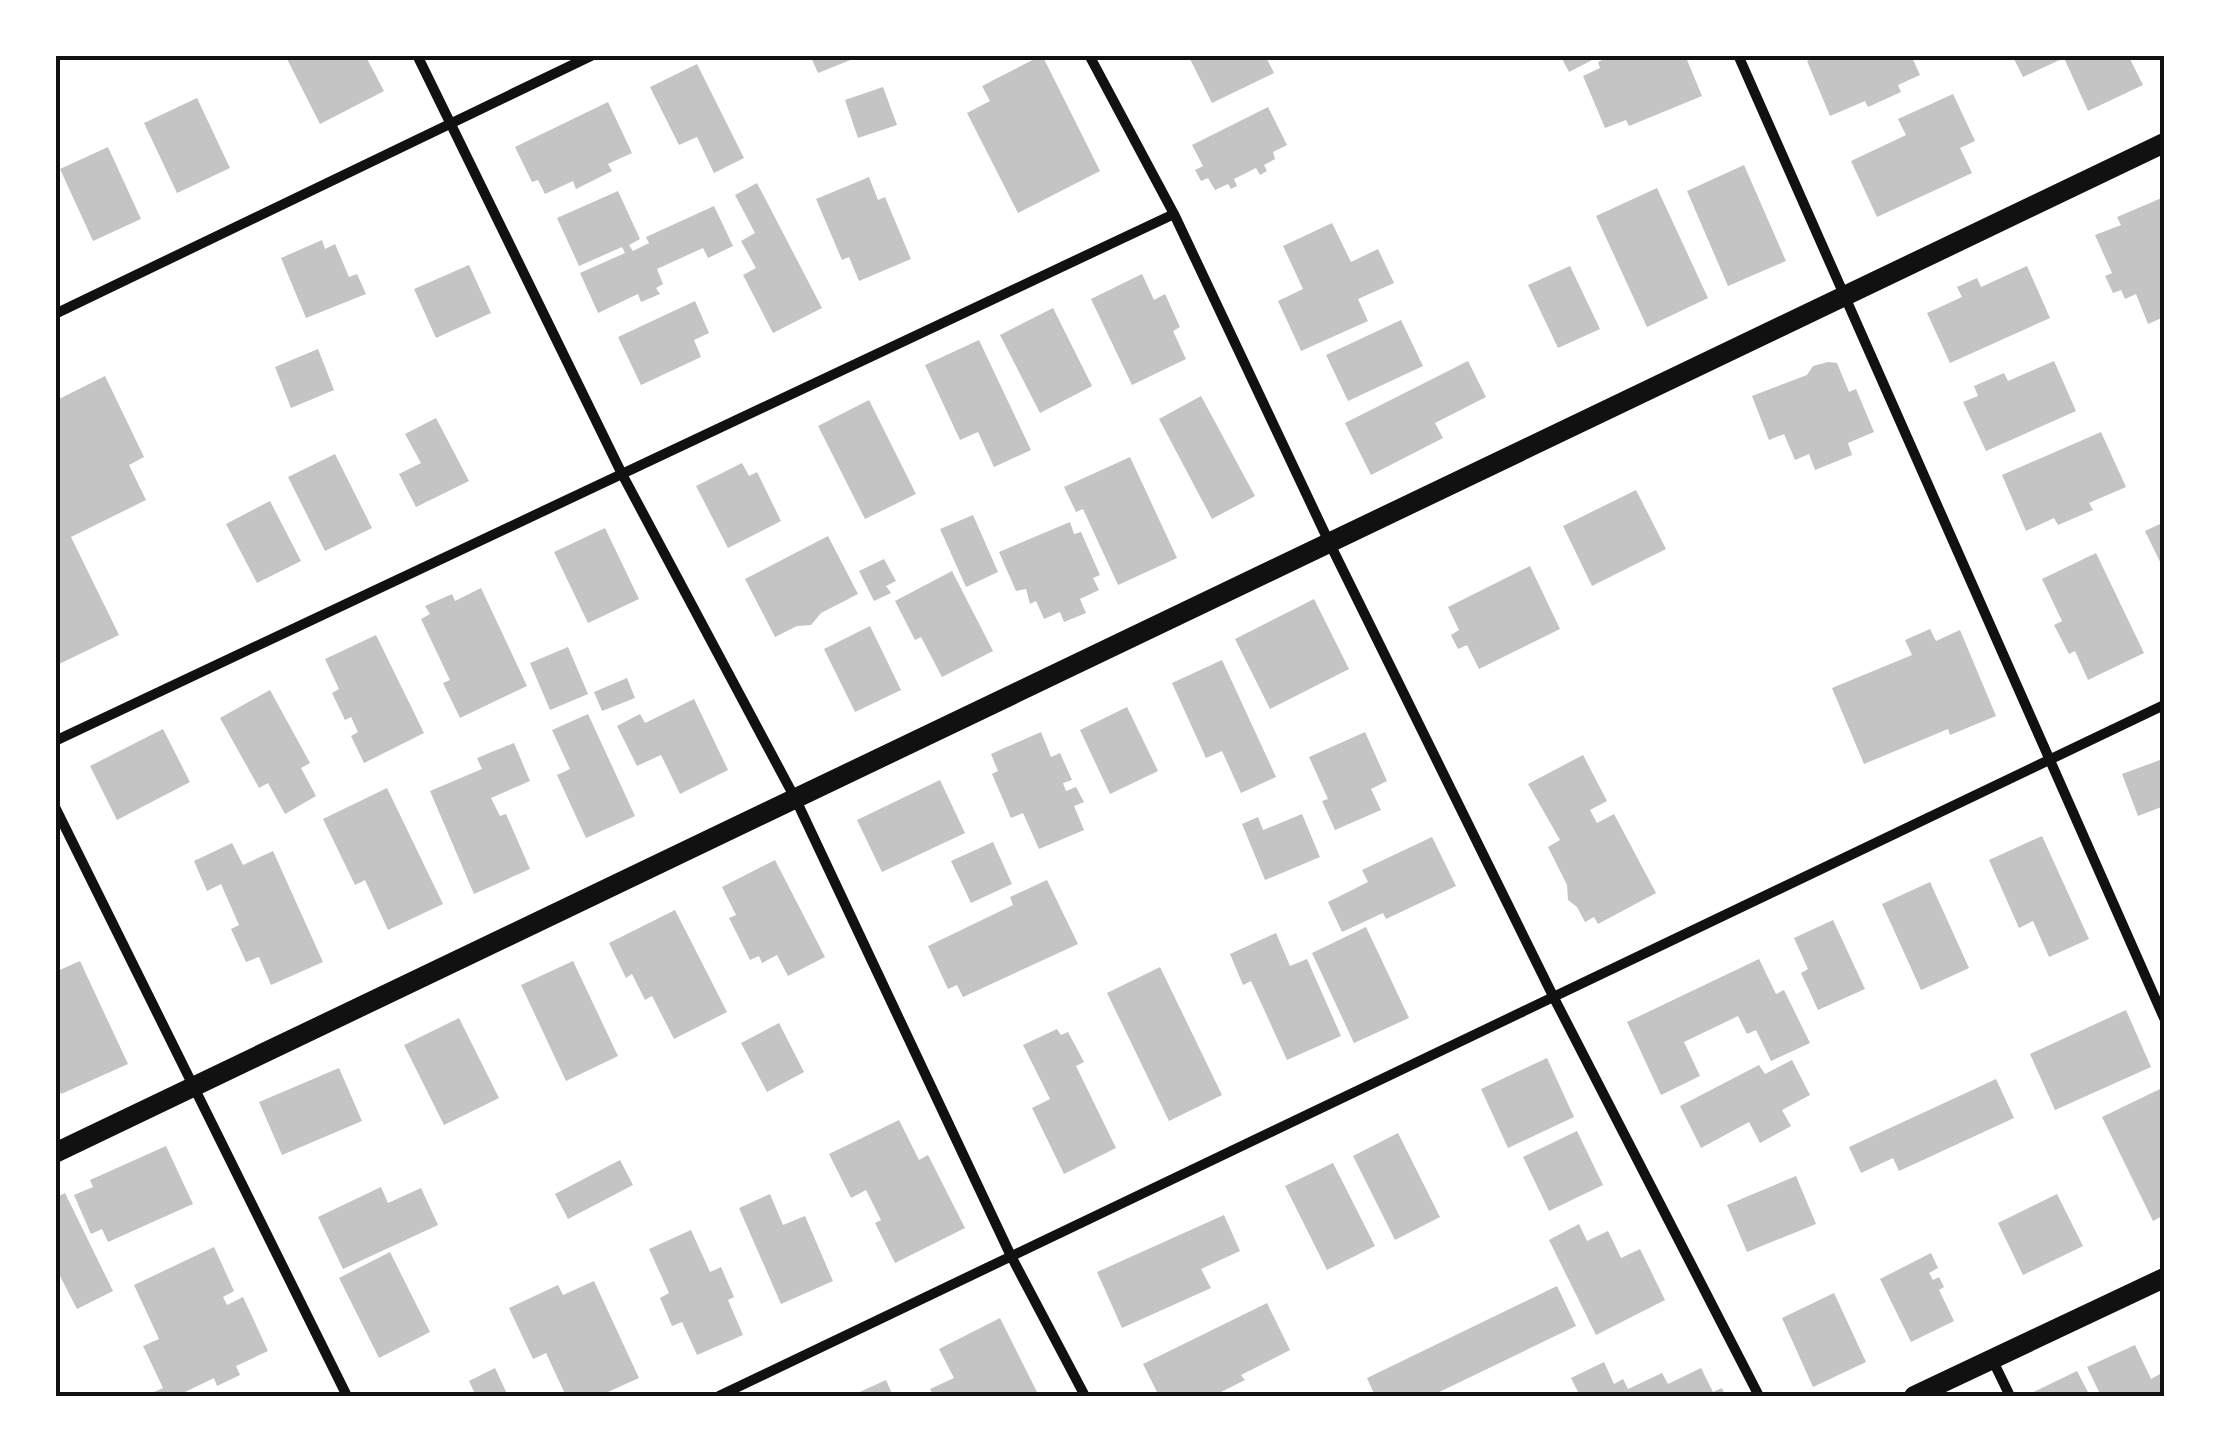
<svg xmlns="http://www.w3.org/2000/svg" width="2219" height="1451" viewBox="0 0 2219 1451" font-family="'Crimson Pro',serif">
	<rect width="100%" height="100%" fill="#fff"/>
	<path fill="#c4c4c4" d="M285 55H365L384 91 320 124Z
		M810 55H863L818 73Z
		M1042 55 1100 171 1018 213 967 113 990 101 982 86Z
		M1188 55H1265L1274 73 1212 103Z
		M1560 55H1602L1569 72Z
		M1614 55H1685L1702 96 1629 126 1626 120 1605 128 1583 76 1600 68 1598 62Z
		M1821 55H1911L1920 75 1898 85 1901 92 1868 107 1865 101 1830 116 1807 61Z
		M2012 55H2128L2143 85 2088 111 2064 58 2023 77Z
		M697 64 744 158 714 173 697 137 679 145 650 87Z
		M883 87 897 125 858 138 845 100Z
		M1953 94 1975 141 1960 148 1972 173 1877 217 1851 161 1906 135 1898 119Z
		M197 98 230 168 177 193 144 123Z
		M608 102 632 153 608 164 612 171 576 189 573 181 545 194 538 180 532 182 515 147Z
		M1268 107 1287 145 1273 152 1275 159 1264 165 1267 171 1260 175 1256 168 1234 179 1237 186 1231 189 1228 184 1215 190 1208 178 1201 181 1195 170 1203 166 1192 145Z
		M108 147 141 219 93 241 60 169Z
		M1744 165 1786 261 1728 286 1687 191Z
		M869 177 878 200 885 197 911 259 859 281 849 257 842 260 816 199Z
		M757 183 822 308 773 333 743 275 756 268 741 241 755 233 735 195Z
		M1657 188 1708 298 1647 327 1596 216Z
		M618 191 640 239 629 245 633 251 649 243 646 237 714 206 733 246 708 258 703 248 657 269 663 284 656 288 660 294 641 302 638 294 598 313 580 273 625 253 622 247 579 266 557 218Z
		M2164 197V317L2148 324 2136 294 2125 299 2121 290 2113 293 2105 276 2112 273 2095 235 2121 225 2117 217Z
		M1332 223 1351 262 1378 249 1394 283 1358 299 1368 321 1301 351 1278 301 1303 289 1283 246Z
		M322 240 325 249 335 244 349 277 357 274 366 294 306 318 281 258Z
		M469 265 491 313 436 338 414 289Z
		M1570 266 1600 329 1558 348 1528 285Z
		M2027 266 2050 318 1950 363 1927 313 1962 297 1957 287 1977 278 1981 287Z
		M1142 274 1154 300 1165 294 1180 327 1173 331 1186 359 1132 385 1091 299Z
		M695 301 709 333 694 340 701 357 641 385 618 337Z
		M1053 308 1092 386 1040 413 1000 335Z
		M1401 320 1423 366 1348 401 1326 355Z
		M979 340 1031 450 994 467 978 432 960 440 925 365Z
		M318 349 334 390 291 408 275 367Z
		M1468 361 1486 397 1435 423 1443 438 1371 475 1345 423Z
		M2054 361 2076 411 1986 451 1963 402 1978 396 1974 386 2004 373 2008 381Z
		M1828 362 1837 363 1849 392 1856 389 1874 432 1848 443 1852 455 1815 470 1809 454 1795 460 1784 434 1769 440 1752 396 1807 375 1813 366Z
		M105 376 144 457 129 465 146 500 71 537 119 635 55 666V401Z
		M1201 396 1255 496 1212 519 1159 419Z
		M869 400 916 494 865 519 818 426Z
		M436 418 469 481 416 507 399 474 421 463 405 434Z
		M2101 432 2126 487 2089 503 2093 510 2058 525 2054 518 2026 531 2002 475Z
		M335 454 372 528 325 551 288 477Z
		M1130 457 1177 558 1118 585 1083 509 1076 512 1064 487Z
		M742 463 749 476 757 472 781 521 728 548 696 486Z
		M1636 490 1666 549 1592 586 1563 526Z
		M270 501 301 561 257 583 226 524Z
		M973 515 998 572 966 587 940 529Z
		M1070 522 1074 534 1081 532 1100 575 1093 578 1099 590 1080 599 1086 613 1064 622 1060 612 1044 619 1036 601 1030 604 1026 589 1016 591 999 552Z
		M2164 522V570L2145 531Z
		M605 528 639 599 588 623 554 552Z
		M828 536 858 594 821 613 811 625 797 626 775 637 745 579Z
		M2096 553 2144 653 2088 680 2075 651 2069 654 2054 625 2062 621 2042 579Z
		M884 559 896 581 886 586 891 593 874 601 859 571Z
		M1530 566 1560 629 1479 669 1467 645 1458 649 1451 635 1459 630 1448 607Z
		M952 571 993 651 942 677 921 637 915 640 895 601Z
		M481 588 527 686 460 718 443 683 450 680 421 619 430 614 425 606 452 594 455 601Z
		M1314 599 1349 669 1270 709 1235 639Z
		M870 626 901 690 855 712 824 649Z
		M1930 629 1936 641 1960 630 1996 716 1950 735 1948 729 1864 764 1832 688 1912 655 1905 640Z
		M376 635 424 733 364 763 351 736 358 732 351 717 345 720 332 693 339 689 325 659Z
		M568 647 588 694 550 710 530 663Z
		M1222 660 1276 777 1241 793 1222 751 1206 758 1172 683Z
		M627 678 635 698 602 711 594 692Z
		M270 690 310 763 301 768 316 796 285 814 268 783 259 788 220 718Z
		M694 699 728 770 680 794 661 755 637 766 617 726 640 714 645 723Z
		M1127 707 1158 771 1110 794 1080 730Z
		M588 714 635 816 586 838 557 775 570 769 552 730Z
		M163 729 190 782 117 820 90 766Z
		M1041 732 1051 757 1060 753 1072 780 1063 783 1066 791 1076 787 1084 802 1074 806 1084 830 1039 849 1023 813 1011 818 992 774 998 771 991 754Z
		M1365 732 1387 781 1371 789 1381 810 1335 830 1322 801 1328 799 1309 757Z
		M514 743 530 781 491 798 500 816 506 814 530 869 474 894 430 791 482 769 477 758Z
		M1583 755 1607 801 1590 810 1597 823 1614 814 1656 893 1598 924 1594 917 1585 922 1577 907 1568 900 1567 885 1548 847 1560 840 1528 784Z
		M2160 760 2164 771V806L2138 816 2122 774Z
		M940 780 965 833 882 872 857 820Z
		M387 788 443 904 388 930 365 880 355 885 323 819Z
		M1302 814 1320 857 1265 880 1242 824 1258 817 1263 830Z
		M2042 836 2089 939 2049 957 2033 921 2019 928 1989 860Z
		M1432 837 1456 886 1386 919 1383 913 1342 932 1328 902 1368 882 1362 870Z
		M993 842 1012 884 971 903 951 861Z
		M232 843 243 865 273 851 323 962 271 985 259 957 246 962 231 929 239 925 221 884 207 891 194 861Z
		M775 860 825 957 788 976 777 955 762 963 759 956 750 960 729 918 736 915 722 887Z
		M1047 880 1078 944 963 997 957 985 948 989 928 946 1013 905 1010 897Z
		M1930 882 1969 968 1921 990 1882 904Z
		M675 910 727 1012 674 1039 652 996 645 1000 632 974 626 978 609 943Z
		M1833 920 1865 989 1818 1010 1801 973 1808 969 1794 938Z
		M1366 927 1409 1018 1354 1043 1312 953Z
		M1276 933 1290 966 1307 959 1341 1036 1287 1060 1251 981 1243 985 1230 954Z
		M1759 959 1776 994 1784 990 1810 1043 1771 1061 1756 1030 1747 1034 1738 1016 1684 1042 1700 1076 1661 1095 1627 1022Z
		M80 961 128 1064 61 1094 55 1080V972Z
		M573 961 618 1056 566 1081 521 985Z
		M1160 967 1222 1095 1169 1121 1107 993Z
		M2126 1010 2151 1067 2055 1110 2030 1054Z
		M459 1018 499 1098 444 1125 404 1045Z
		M779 1023 804 1072 767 1092 741 1043Z
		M1057 1029 1061 1035 1068 1032 1084 1062 1076 1066 1116 1148 1064 1174 1032 1108 1050 1099 1023 1045Z
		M1547 1058 1574 1117 1508 1148 1481 1089Z
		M1792 1060 1810 1095 1782 1110 1791 1126 1760 1143 1749 1122 1701 1148 1680 1106 1759 1065 1765 1074Z
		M339 1068 362 1121 282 1155 259 1102Z
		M1996 1079 2014 1118 1899 1171 1893 1158 1861 1173 1849 1147Z
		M2160 1089 2164 1097V1215L2153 1221 2102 1117Z
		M899 1120 919 1160 928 1155 965 1228 895 1263 875 1223 881 1220 866 1190 851 1198 829 1154Z
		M1577 1131 1603 1185 1549 1211 1523 1157Z
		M1398 1133 1440 1217 1395 1240 1353 1156Z
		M166 1146 193 1204 108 1242 102 1229 91 1234 74 1195 93 1187 90 1180Z
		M620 1160 633 1185 568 1219 555 1194Z
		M1333 1163 1375 1246 1327 1270 1285 1186Z
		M1796 1176 1816 1224 1747 1252 1727 1205Z
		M381 1187 388 1203 421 1188 438 1225 343 1269 318 1217Z
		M65 1193 113 1291 77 1309 60 1276 55 1278V1198Z
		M770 1194 783 1225 805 1216 833 1281 781 1304 739 1208Z
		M2057 1194 2083 1246 2023 1275 1998 1223Z
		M1224 1215 1240 1251 1201 1269 1211 1288 1122 1328 1097 1272Z
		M1579 1224 1587 1241 1608 1231 1621 1258 1640 1249 1665 1300 1596 1335 1549 1240Z
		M691 1230 710 1272 721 1267 734 1297 728 1300 743 1335 697 1355 682 1322 672 1326 660 1298 669 1293 649 1249Z
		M214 1247 234 1291 223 1297 227 1305 243 1297 268 1351 236 1366 240 1375 217 1386 214 1378 177 1396H145L163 1388 143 1346 159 1339 134 1285Z
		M390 1252 430 1332 379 1358 339 1278Z
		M1931 1253 1938 1268 1929 1273 1933 1280 1939 1277 1944 1287 1939 1290 1954 1321 1911 1342 1880 1279Z
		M594 1281 639 1378 599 1396H566L546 1353 533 1359 509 1308 558 1285 563 1295Z
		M1557 1286 1576 1326 1431 1396H1375L1367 1378Z
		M1834 1293 1866 1362 1813 1387 1782 1318Z
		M1267 1303 1290 1350 1241 1375 1245 1380 1213 1396H1159L1143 1364Z
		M1000 1318 1037 1392 1028 1396H934L930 1389 954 1378 939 1349Z
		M2135 1345 2151 1379 2160 1374 2164 1396H2101L2087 1367Z
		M1604 1362 1614 1384 1623 1379 1628 1389 1662 1373 1668 1384 1701 1368 1713 1392 1722 1388 1725 1396H1580L1571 1378Z
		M495 1368 508 1396H476L469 1381Z
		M2077 1371 2090 1396H2025Z
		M886 1380 893 1396H851Z"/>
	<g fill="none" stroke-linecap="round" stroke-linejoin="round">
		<path stroke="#111" stroke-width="10" d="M417 55 622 474 796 800 1011 1256 1085 1396
			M1089 55 1174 214 1329 542 1554 998 1759 1396
			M1738 55 2164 1018
			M55 314 593 55
			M55 741 1174 214
			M55 807 347 1396
			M1992 1359 2010 1396
			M719 1396 2164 705"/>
		<path stroke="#111" stroke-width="20" d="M55 1153 2164 143
			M1914 1396 2164 1278"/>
	</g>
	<rect width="2219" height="1451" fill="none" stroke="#ffffff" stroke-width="115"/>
	<rect x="58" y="58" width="2104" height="1336" fill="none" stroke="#111" stroke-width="4"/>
</svg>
